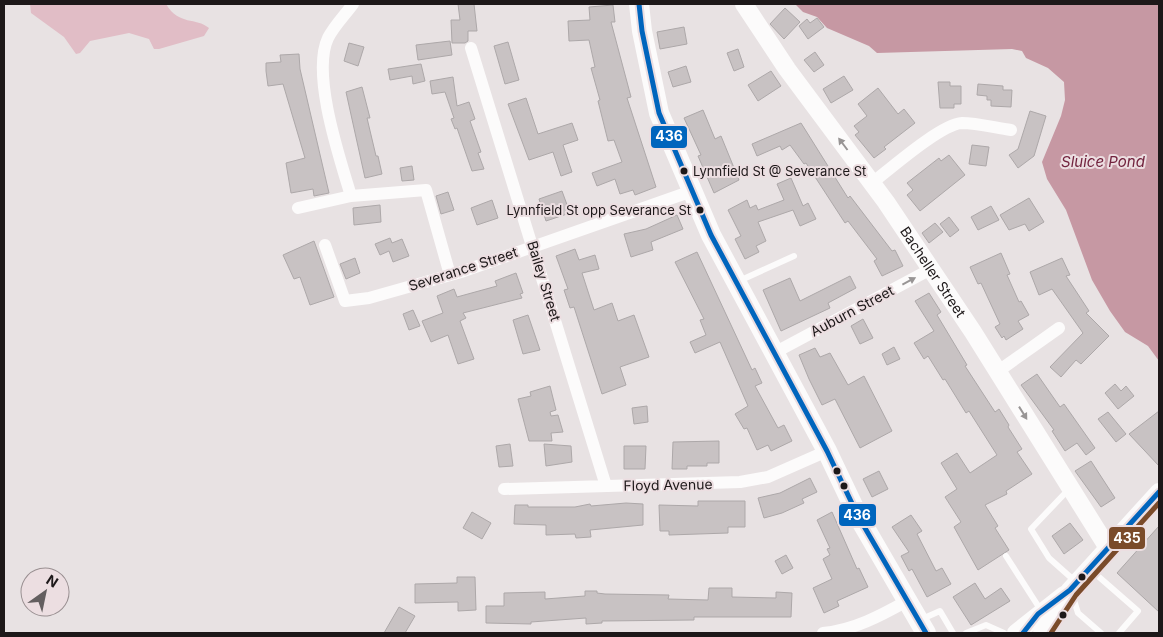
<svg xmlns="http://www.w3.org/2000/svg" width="1163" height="637" viewBox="0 0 1163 637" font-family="Inter,sans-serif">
	<rect width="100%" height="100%" fill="#e8e2e3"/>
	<path fill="#e1bdc6" d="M30 4H166C179 26 196 17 209 28L204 36 159 49H154L149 39 129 33 90 41 80 53 76 54 64 37 31 13Z"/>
	<path fill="#c698a3" d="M795 4H1159V361L1148 346 1125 332 1110 311 1092 280 1066 210 1047 179 1042 162 1061 116 1065 100 1064 82 1048 68 1026 58 1022 51 1012 49 877 53 869 46 827 28 817 17 803 12Z"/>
	<path fill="#c8c2c3" stroke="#ada8a9" d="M458 4H474L477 31H468V41L465 43H452L451 20H460Z
		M613 5 615 22H611L631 97 627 98 656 187 635 195 633 190 620 194 615 179 597 186 592 173 622 162 614 140 608 141 598 101 600 100 591 68 595 67 589 40 569 41 568 21 590 20 589 7Z
		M785 8 800 22 784 39 770 24Z
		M817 18 824 27 808 39 799 26 807 19 810 23Z
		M684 27 687 44 660 49 657 32Z
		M450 41 452 55 418 60 416 45Z
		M508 42 519 80 505 84 494 46Z
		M349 43 364 47 358 66 344 61Z
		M738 49 744 67 734 71 727 53Z
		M815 52 824 65 814 72 804 60Z
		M299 54 300 69 329 193 314 196 313 189 291 193 286 163 305 158 283 84 268 86 266 71V63L281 62 280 55Z
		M421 64 425 81 413 84 412 76 390 80 388 69Z
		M686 66 691 82 673 87 668 72Z
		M771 71 781 86 758 101 748 85Z
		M844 76 853 90 831 103 823 89Z
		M453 77 457 106 469 102 475 119 470 121 481 152 478 153 484 169 472 171 457 128 455 129 451 119 454 118 445 92 432 94 430 81Z
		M938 82H950V86H961V104H954V108H940Z
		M978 84 1003 86V90H1012L1011 107 991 106V100H987V96L977 95Z
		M362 87 370 118H367L376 156H378L382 174 365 178 346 92Z
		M878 88 898 114 904 109 915 123 884 147 886 149 874 158 855 135 859 132 854 126 867 116 858 104Z
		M526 98 538 134 572 123 578 140 563 145 572 172 561 176 553 152 529 160 508 104Z
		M703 110 715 139 721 136 739 180 714 193 698 156 701 155 684 118Z
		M1030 111 1046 116 1034 156 1018 168 1009 155 1018 149Z
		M801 123 848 198 850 196 892 251 895 250 903 266 882 276 874 261 877 259 848 221 845 223 806 163 804 164 790 145 782 150 780 146 757 156 752 144Z
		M972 145 989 147 986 166 969 164Z
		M949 155 965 175 920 211 907 195 913 190 907 183 939 158 941 161Z
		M412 166 414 180 402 181 400 168Z
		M791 178 803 206 808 203 816 219 800 226 793 210 758 222 766 241 756 246 759 252 745 259 735 239 741 236 728 210 747 200 750 208 756 205 758 210 784 200 777 184Z
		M562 191 570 213 546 221 539 199Z
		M448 192 454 210 441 214 436 196Z
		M1029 198 1044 222 1029 231 1025 224 1009 230 1000 215Z
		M492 200 498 218 477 225 471 208Z
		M380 205 381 222 354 225 353 208Z
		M991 206 999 220 978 230 971 217Z
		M677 215 683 229 651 242 653 250 631 257 624 234 646 229Z
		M949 217 959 230 950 237 940 224Z
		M935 223 943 232 929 243 922 233Z
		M390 238 392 243 402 239 409 256 393 262 389 251 380 255 375 244Z
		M314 241 334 297 310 305 300 277 294 279 283 255Z
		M575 249 579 260 595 255 599 269 582 273 594 310 612 303 618 321 634 315 649 357 620 367 626 385 602 394 574 307 570 308 564 290 568 289 556 256Z
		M697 252 752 370 755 368 762 383 755 386 778 428 784 425 792 441 771 451 768 445 757 450 747 428 744 429 735 414 748 406 720 342 695 353 690 342 706 335 700 320 704 319 675 262Z
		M1001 253 1010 274 1007 275 1019 302 1021 301 1029 315 1018 321 1023 329 1006 340 1004 336 1002 338 995 327 1000 324 981 283 978 284 970 267Z
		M355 258 360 273 346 279 340 264Z
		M1062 258 1070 275 1066 276 1089 311 1086 313 1109 336 1081 364 1076 360 1061 377 1050 367 1083 333 1052 289 1039 295 1030 272Z
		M516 273 523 293 520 294 522 298 463 313 466 318 460 321 474 359 458 364 448 335 431 342 422 321 443 313 437 296 454 289 457 297 497 286 495 281Z
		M850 276 856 288 828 303 830 308 781 331 763 290 790 278 800 301Z
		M929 293 941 312 937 315 967 365 965 366 995 412 999 409 1009 425 1008 427 1022 449 1017 452 1032 474 1006 491 1007 494 985 505 998 526 995 528 1009 550 978 570 954 527 961 522 945 497 957 489 941 463 957 453 970 473 997 455 969 411 966 413 945 379 943 380 928 356 924 359 914 343 934 331 915 301Z
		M413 310 420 326 409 330 403 314Z
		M528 315 540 350 523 354 513 320Z
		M863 319 873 338 860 344 851 326Z
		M894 347 900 359 887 365 882 354Z
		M815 348 820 357 830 353 848 385 864 376 892 431 860 448 835 399 822 405 809 379 799 355Z
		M1037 374 1060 407 1064 404 1095 448 1086 455 1077 443 1065 451 1052 431 1054 430 1021 385Z
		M1115 384 1121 391 1126 386 1134 396 1118 409 1105 393Z
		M550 386 556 410 550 412 551 416 558 415 563 432 551 433 552 441H529L518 399 531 396 530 392Z
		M647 406 648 422 634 424 632 408Z
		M1159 411V466L1129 434Z
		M1108 412 1126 434 1116 442 1098 419Z
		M719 441V463H707V466H687V469H672L673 442Z
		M510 444 513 466 499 467 496 446Z
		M544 444 571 446 572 462 546 466Z
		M624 446H646L645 469H624Z
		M1091 461 1115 498 1101 507 1075 471Z
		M879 471 888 489 872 497 863 479Z
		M810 478 817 492 802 499 804 503 782 513 764 518 758 498 780 493Z
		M698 501H745V527H728V533L669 535V531H660L659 505 698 506Z
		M626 503 643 504V525L590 530 591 537 576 538 575 534 546 535V525L514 524 515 505H528V507H575L590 504 591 506Z
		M472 512 491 523 482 539 463 528Z
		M832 512 857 569 859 568 868 587 837 601 839 606 824 613 813 588 832 579 823 559 830 555 827 549 830 548 817 520Z
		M911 515 922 531 917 534 936 571 942 568 951 584 927 597 912 569 909 571 901 556 909 552 892 527Z
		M1070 523 1083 540 1064 554 1052 536Z
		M1159 526V612L1117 573Z
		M786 555 793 568 782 574 775 561Z
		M457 577H475L476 610 458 611V602L415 603V584L457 583Z
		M975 583 985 599 1001 588 1010 601 971 625 953 597Z
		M709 588H732V597L776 598V592L792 593 791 617H694V620L602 621V623L586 624V618L531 622V624L486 623V606H504V593L545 592V599L585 596V591H597V593L605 594 669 595 668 599 708 600Z
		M399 607 415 616 405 633H384Z"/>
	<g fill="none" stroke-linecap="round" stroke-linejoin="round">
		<path stroke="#fcfbfb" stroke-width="6" d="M739 281 794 256
			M1069 489 1031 529 1049 558 1076 582
			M1006 556 1042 612
			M1091 570 1138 611 1119 633
			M1072 594 1078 613 1101 633
			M922 619 940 611 953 633
			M966 633 986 625 1004 633"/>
		<path stroke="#fcfbfb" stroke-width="12" d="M471 48 606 486
			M872 183C890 169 941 124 962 123 977 123 996 128 1011 130
			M351 196C340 159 311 74 328 38 334 26 345 15 353 4
			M298 208 351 196 426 190 450 275
			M325 245 345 301 369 298 461 272 692 191
			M774 353 931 269
			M997 372 1059 328
			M504 489 740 482 768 477 827 451
			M823 633C854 630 880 616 907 601"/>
		<g stroke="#fcfbfb" stroke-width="18">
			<path id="s1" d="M744 4 787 69 886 202 973 332 1108 548"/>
			<path d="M1016 633 1064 595"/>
			<path d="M1042 633 1070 590 1159 492"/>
		</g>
		<path stroke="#fcfbfb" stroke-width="20" d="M639 4 642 31 659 113 711 235 827 451 858 516 926 633"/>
		<g stroke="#ecdee1" stroke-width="9">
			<path id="bus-1" d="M639 4 642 31 659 113 711 235 827 451 858 516 926 633
				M1023 633 1038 614 1070 590 1159 492"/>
		</g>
		<g stroke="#ecdee1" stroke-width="9">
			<path id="bus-2" d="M1051 633 1076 595 1159 503"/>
		</g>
		<use href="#bus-1" stroke="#0065bd" stroke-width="5"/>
		<use href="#bus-2" stroke="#7a4b2a" stroke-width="5"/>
	</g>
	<defs><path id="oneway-solid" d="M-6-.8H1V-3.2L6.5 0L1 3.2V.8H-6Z" transform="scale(1.25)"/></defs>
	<g fill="#989595">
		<use href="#oneway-solid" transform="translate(843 144) rotate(-127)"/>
		<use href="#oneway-solid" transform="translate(909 281) rotate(-28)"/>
		<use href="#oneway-solid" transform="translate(1023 413) rotate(58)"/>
	</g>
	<g fill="#1d1819" stroke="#ecdee1" stroke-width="2">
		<circle cx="684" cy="171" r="4.5"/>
		<circle cx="700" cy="210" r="4.5"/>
		<circle cx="837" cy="471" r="4.5"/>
		<circle cx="844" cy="486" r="4.5"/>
		<circle cx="1082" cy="577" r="4.5"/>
		<circle cx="1063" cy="615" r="4.5"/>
	</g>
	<g text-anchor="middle" stroke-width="4" stroke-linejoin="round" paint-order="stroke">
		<g font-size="13" fill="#1d1819" stroke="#ecdee1" text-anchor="start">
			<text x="693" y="176">Lynnfield St @ Severance St</text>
			<text x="691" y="215" text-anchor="end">Lynnfield St opp Severance St</text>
		</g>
		<g font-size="14" fill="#1d1819" stroke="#ecdee1">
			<text transform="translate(463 269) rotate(-18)" y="5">Severance Street</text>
			<text dy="5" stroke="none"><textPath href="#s1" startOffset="328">Bacheller Street</textPath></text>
			<text transform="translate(544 281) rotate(73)" y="5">Bailey Street</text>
			<text transform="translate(852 311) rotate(-28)" y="5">Auburn Street</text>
			<text transform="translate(668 485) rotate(-1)" y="5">Floyd Avenue</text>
		</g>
		<g font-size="15" font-style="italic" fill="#72233e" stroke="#ecdee1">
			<text x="1103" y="167">Sluice Pond</text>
		</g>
	</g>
	<g stroke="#ecdee1" stroke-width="2">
		<rect x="650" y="125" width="38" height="24" rx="5" fill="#0065bd"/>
		<rect x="838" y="503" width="39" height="24" rx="5" fill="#0065bd"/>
		<rect x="1108" y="526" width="38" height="24" rx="5" fill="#7a4b2a"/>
	</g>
	<g font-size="14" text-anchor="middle" font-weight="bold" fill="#fff">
		<text x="669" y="141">436</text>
		<text x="857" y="520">436</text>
		<text x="1127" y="543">435</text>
	</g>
	<rect width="1163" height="637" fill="none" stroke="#1d1819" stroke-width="10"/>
	<g transform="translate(45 592) rotate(33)"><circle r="24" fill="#ecdee1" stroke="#998f91"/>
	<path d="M0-4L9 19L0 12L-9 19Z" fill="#645f60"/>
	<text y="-8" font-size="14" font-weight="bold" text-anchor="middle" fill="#1d1819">N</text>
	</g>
</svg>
